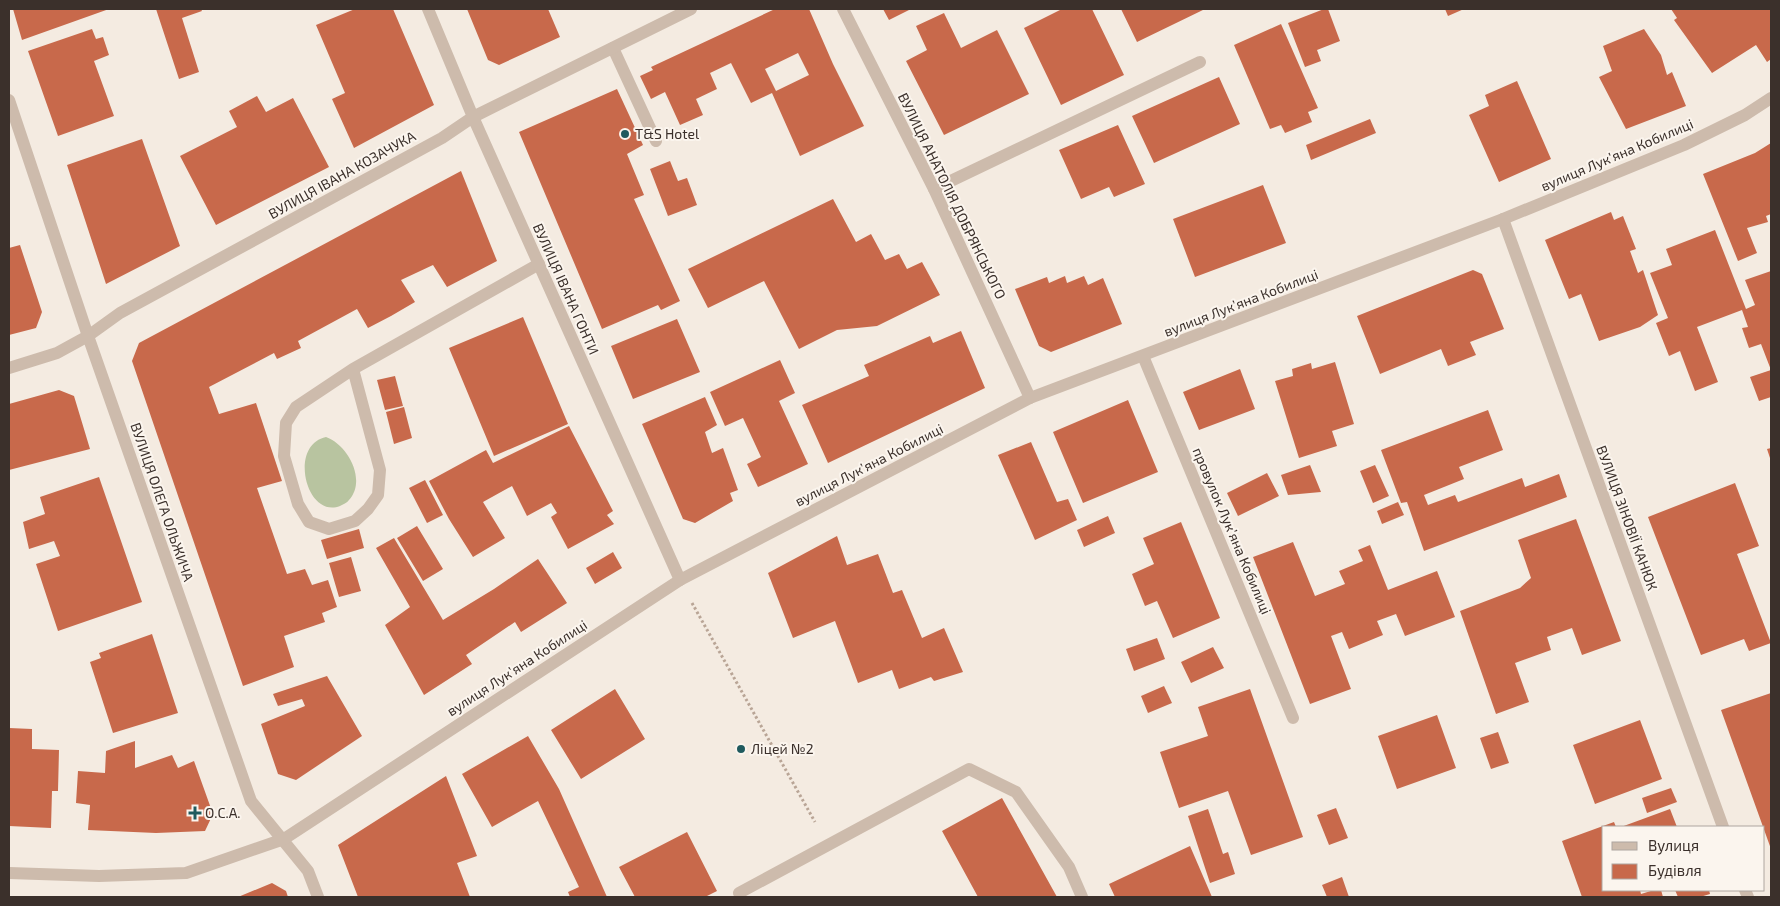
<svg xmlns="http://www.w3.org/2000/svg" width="1780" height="906" viewBox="0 0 1780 906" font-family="'Exo 2',sans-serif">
	<rect width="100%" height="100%" fill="#f4ebe1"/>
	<path fill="#b8c4a0" d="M326 437C348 445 367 480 349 500 347 503 343 504 340 506 306 519 288 445 326 437Z"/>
	<path fill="#c8694b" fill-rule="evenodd" d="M13 9H109L22 40Z
		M156 9H201L202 11 182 18 199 72 179 79Z
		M355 9H393L434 105 354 148 332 99 345 93 316 25Z
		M467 9H548L560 37 499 65 488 60Z
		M775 9H809L833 64 864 126 800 156 772 93 751 103 731 63 710 73 717 89 696 99 703 115 680 125 665 92 651 99 640 76 653 70 651 67ZM798 53 809 75 776 91 765 69Z
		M883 9H911L889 20Z
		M1062 9H1092L1124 75 1061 105 1024 28Z
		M1121 9H1205L1137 42Z
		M1324 9H1328L1340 41 1317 50 1321 61 1305 67 1288 23Z
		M1445 9H1464L1448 16Z
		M1671 9H1771V59L1767 62 1756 45 1712 73 1674 20 1677 18Z
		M944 13 961 48 997 30 1029 94 944 135 906 61 927 50 916 26Z
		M1281 24 1318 108 1308 112 1312 122 1285 133 1281 125 1270 129 1234 45Z
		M92 29 96 39 103 37 109 55 94 61 114 116 58 136 28 51Z
		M1644 29 1661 55 1667 75 1672 72 1686 106 1626 129 1599 77 1612 71 1603 46Z
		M1219 77 1240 124 1154 163 1132 116Z
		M1517 81 1551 159 1499 182 1469 115 1489 106 1485 95Z
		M617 89 643 145 627 154 644 195 634 199 680 301 661 310 658 305 602 329 519 132Z
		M257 96 266 112 293 98 329 167 216 225 180 156 237 127 229 111Z
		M1370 119 1376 133 1311 160 1306 145Z
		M1118 125 1145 184 1114 197 1109 187 1081 199 1059 150Z
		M142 139 180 246 106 284 67 165Z
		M1771 143V214L1766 216 1768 222 1747 228 1757 253 1738 261 1703 174 1755 153Z
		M670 161 678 181 687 178 697 205 668 216 650 169Z
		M461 171 497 261 447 287 433 265 401 280 415 302 391 316 368 328 357 309 298 341 301 348 277 359 274 353 209 387 219 414 256 403 282 481 257 488 287 574 305 569 312 585 328 580 337 607 322 613 325 622 284 636 294 667 243 686 132 361 139 343Z
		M1263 185 1286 243 1195 277 1173 219Z
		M833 199 856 242 871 234 885 260 899 254 907 269 922 262 940 295 877 326 837 330 799 349 764 281 708 308 688 269Z
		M1611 212 1614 220 1623 216 1636 249 1630 251 1638 273 1643 270 1658 315 1640 327 1599 341 1581 294 1569 299 1545 240Z
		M1715 230 1746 309 1755 305 1745 280 1771 271V397L1759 401 1750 377 1771 370 1761 344 1749 348 1742 328 1748 327 1742 310 1697 327 1718 382 1695 391 1680 351 1669 356 1656 323 1668 318 1650 273 1672 265 1666 249Z
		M20 245 42 312 36 328 9 335V248Z
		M1473 270 1482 274 1504 329 1470 342 1476 355 1448 366 1441 349 1380 374 1357 316Z
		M1065 276 1067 283 1084 276 1088 285 1103 278 1122 324 1051 352 1039 346 1015 289 1047 277 1049 283Z
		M523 317 568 424 494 456 449 348Z
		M677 319 700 372 633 399 611 346Z
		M961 331 985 388 828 463 802 405 869 376 864 365 930 336 933 343Z
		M780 360 795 393 779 401 808 464 758 487 747 464 761 457 743 418 725 426 710 392Z
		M1335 362 1354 424 1332 431 1337 446 1299 458 1275 381 1293 376 1292 369 1311 363 1312 369Z
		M1240 369 1255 409 1199 430 1183 392Z
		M395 376 403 406 385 410 377 380Z
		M59 390 74 396 90 449 9 470V404Z
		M705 397 717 425 705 432 712 453 723 448 738 490 730 493 733 501 695 523 683 519 642 424Z
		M1128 400 1158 472 1083 503 1053 432Z
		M404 407 412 438 394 444 386 412Z
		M1488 410 1503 450 1459 467 1464 479 1424 495 1428 505 1455 495 1458 502 1522 478 1525 487 1559 474 1567 497 1424 551 1407 502 1401 503 1381 450Z
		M569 426 613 511 607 515 614 524 568 549 551 517 557 513 551 503 527 516 512 486 483 502 505 538 473 557 449 519 429 481 486 450 493 463Z
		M1031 442 1057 502 1068 499 1077 520 1035 540 998 455Z
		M1771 448V461L1767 449Z
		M1310 465 1321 492 1288 495 1281 475Z
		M1375 465 1389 496 1373 503 1360 471Z
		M1267 473 1279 496 1238 516 1227 493Z
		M99 477 142 602 58 631 36 564 60 556 54 541 29 549 23 522 45 514 40 497Z
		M425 480 443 515 427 523 409 488Z
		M1735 483 1759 546 1737 554 1771 643 1749 651 1744 639 1701 655 1648 517Z
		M1398 502 1404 515 1382 524 1377 511Z
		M1108 516 1115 533 1084 547 1077 530Z
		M1576 519 1621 641 1582 655 1572 628 1547 637 1551 650 1515 663 1529 702 1496 714 1460 611 1520 588 1531 578 1518 540Z
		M1181 522 1220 618 1173 638 1157 601 1145 606 1132 574 1154 564 1143 538Z
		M417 526 443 569 423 581 397 538Z
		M359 529 364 548 327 559 321 540Z
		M837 536 847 565 878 554 893 593 902 590 922 638 944 628 963 672 934 681 931 677 899 689 892 670 858 683 835 621 793 638 768 573Z
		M394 538 443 620 494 589 538 559 567 603 521 632 515 622 466 655 472 664 424 695 385 625 410 607 376 548Z
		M1293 542 1315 596 1345 584 1339 571 1363 561 1358 550 1370 545 1388 590 1437 571 1455 617 1405 636 1396 614 1377 621 1383 635 1349 649 1342 632 1331 636 1351 689 1310 704 1253 557Z
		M613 552 622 568 595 584 586 568Z
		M351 557 361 591 339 597 329 563Z
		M152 634 178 713 113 733 90 662 101 658 99 653Z
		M1157 638 1165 659 1134 671 1126 649Z
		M1213 647 1224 668 1191 683 1181 662Z
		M327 676 362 736 296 780 278 774 261 724 305 706 302 699 278 706 273 694Z
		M1164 686 1172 703 1148 713 1141 696Z
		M615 689 645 739 581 779 551 730Z
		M1250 689 1303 837 1251 855 1228 791 1179 808 1160 752 1208 736 1198 707Z
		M1771 693V849L1721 710Z
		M1437 715 1456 768 1397 789 1378 736Z
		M1640 720 1662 779 1595 804 1573 745Z
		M9 728 32 729V749L59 750 58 791H52L51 828 9 826Z
		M1498 732 1509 763 1491 769 1480 738Z
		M528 736 559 789 607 897H570L568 892 579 887 538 801 492 827 462 774Z
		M135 741V768L172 755 178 768 194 761 213 814 205 831 156 833 88 830 90 805 76 803 78 771 105 773 106 751Z
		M446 776 477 856 457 863 470 897H358L338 845Z
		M1671 788 1677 802 1647 813 1642 798Z
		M1002 798 1057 897H978L942 831Z
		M1336 808 1348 838 1329 845 1317 815Z
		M1208 809 1223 854 1228 852 1235 874 1210 883 1188 816Z
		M1670 809 1677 827H1621Z
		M1614 822 1616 827H1604V890H1640L1641 894 1654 890H1661L1663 897H1582L1562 841Z
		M687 832 717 891 705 897H635L619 867Z
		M1190 846 1212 897H1115L1109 884Z
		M1342 877 1349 897H1327L1322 885Z
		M272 883 286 891 288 897H238Z
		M1675 890H1709L1710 894 1700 897H1678Z"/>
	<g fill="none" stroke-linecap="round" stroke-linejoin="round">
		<path stroke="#b9a596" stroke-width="3" stroke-dasharray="2.5 2.5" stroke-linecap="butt" d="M692 603 815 822"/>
		<path stroke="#cdbbac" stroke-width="12" d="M613 48 656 141
			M934 189 1200 62
			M353 369 380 470 378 495 368 509 355 521 329 529 309 522 298 504 284 456 286 423 296 407 353 369 539 264
			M739 893 969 769 1016 792 1069 867 1082 897"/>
		<path stroke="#cdbbac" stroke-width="12" d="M428 9 473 117 680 580
			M843 9 934 189 1030 398
			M9 100 88 336 251 801 308 871 318 897
			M1503 219 1723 827
			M1143 356 1293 718
			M9 368 57 353 88 336 120 313 442 138 473 117 691 9
			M1745 890 1748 897"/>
		<path stroke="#cdbbac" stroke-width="12" d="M9 873 99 876 186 873 284 839 680 580 1030 398 1503 219 1684 145 1745 115 1771 98"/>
	</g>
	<g fill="#1f5a5e" stroke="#fbf5ee" stroke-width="2">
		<circle cx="625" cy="134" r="5"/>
		<circle cx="741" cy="749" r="5"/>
		<path d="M192.5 805.5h5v5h5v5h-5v5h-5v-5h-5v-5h5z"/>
	</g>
	<g text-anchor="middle" stroke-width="4" stroke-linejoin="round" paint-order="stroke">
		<g font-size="14" fill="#3b302b" stroke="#fbf5ee" text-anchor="start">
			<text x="635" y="139">T&amp;S Hotel</text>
			<text x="751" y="754">Ліцей №2</text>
			<text x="205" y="818">О.С.А.</text>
		</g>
		<g font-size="14" fill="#3b302b" stroke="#fbf5ee">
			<text transform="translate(1617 155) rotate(-23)" y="5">вулиця Лукʼяна Кобилиці</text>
			<text transform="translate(342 175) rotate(-29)" y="5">ВУЛИЦЯ ІВАНА КОЗАЧУКА</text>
			<text transform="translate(952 196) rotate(64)" y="5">ВУЛИЦЯ АНАТОЛІЯ ДОБРЯНСЬКОГО</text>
			<text transform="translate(566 289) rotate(66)" y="5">ВУЛИЦЯ ІВАНА ГОНТИ</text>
			<text transform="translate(1241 303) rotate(-21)" y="5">вулиця Лукʼяна Кобилиці</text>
			<text transform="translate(869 465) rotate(-27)" y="5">вулиця Лукʼяна Кобилиці</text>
			<text transform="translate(162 502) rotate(71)" y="5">ВУЛИЦЯ ОЛЕГА ОЛЬЖИЧА</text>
			<text transform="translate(1627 518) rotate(70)" y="5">ВУЛИЦЯ ЗІНОВІЇ КАНЮК</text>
			<text transform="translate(1232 531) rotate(67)" y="5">провулок Лукʼяна Кобилиці</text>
			<text transform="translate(517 668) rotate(-33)" y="5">вулиця Лукʼяна Кобилиці</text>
		</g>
	</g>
	<rect width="1780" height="906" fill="none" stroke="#3b302b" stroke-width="20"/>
	<rect x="1602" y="826" width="162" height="65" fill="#fbf5ee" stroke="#aea6a0"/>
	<rect x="1612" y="842" width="25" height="8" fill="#cdbbac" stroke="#aea6a0"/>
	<text x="1648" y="851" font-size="15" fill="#3b302b">Вулиця</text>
	<rect x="1612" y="864" width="25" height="15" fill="#c8694b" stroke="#aea6a0"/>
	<text x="1648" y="876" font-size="15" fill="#3b302b">Будівля</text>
</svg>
